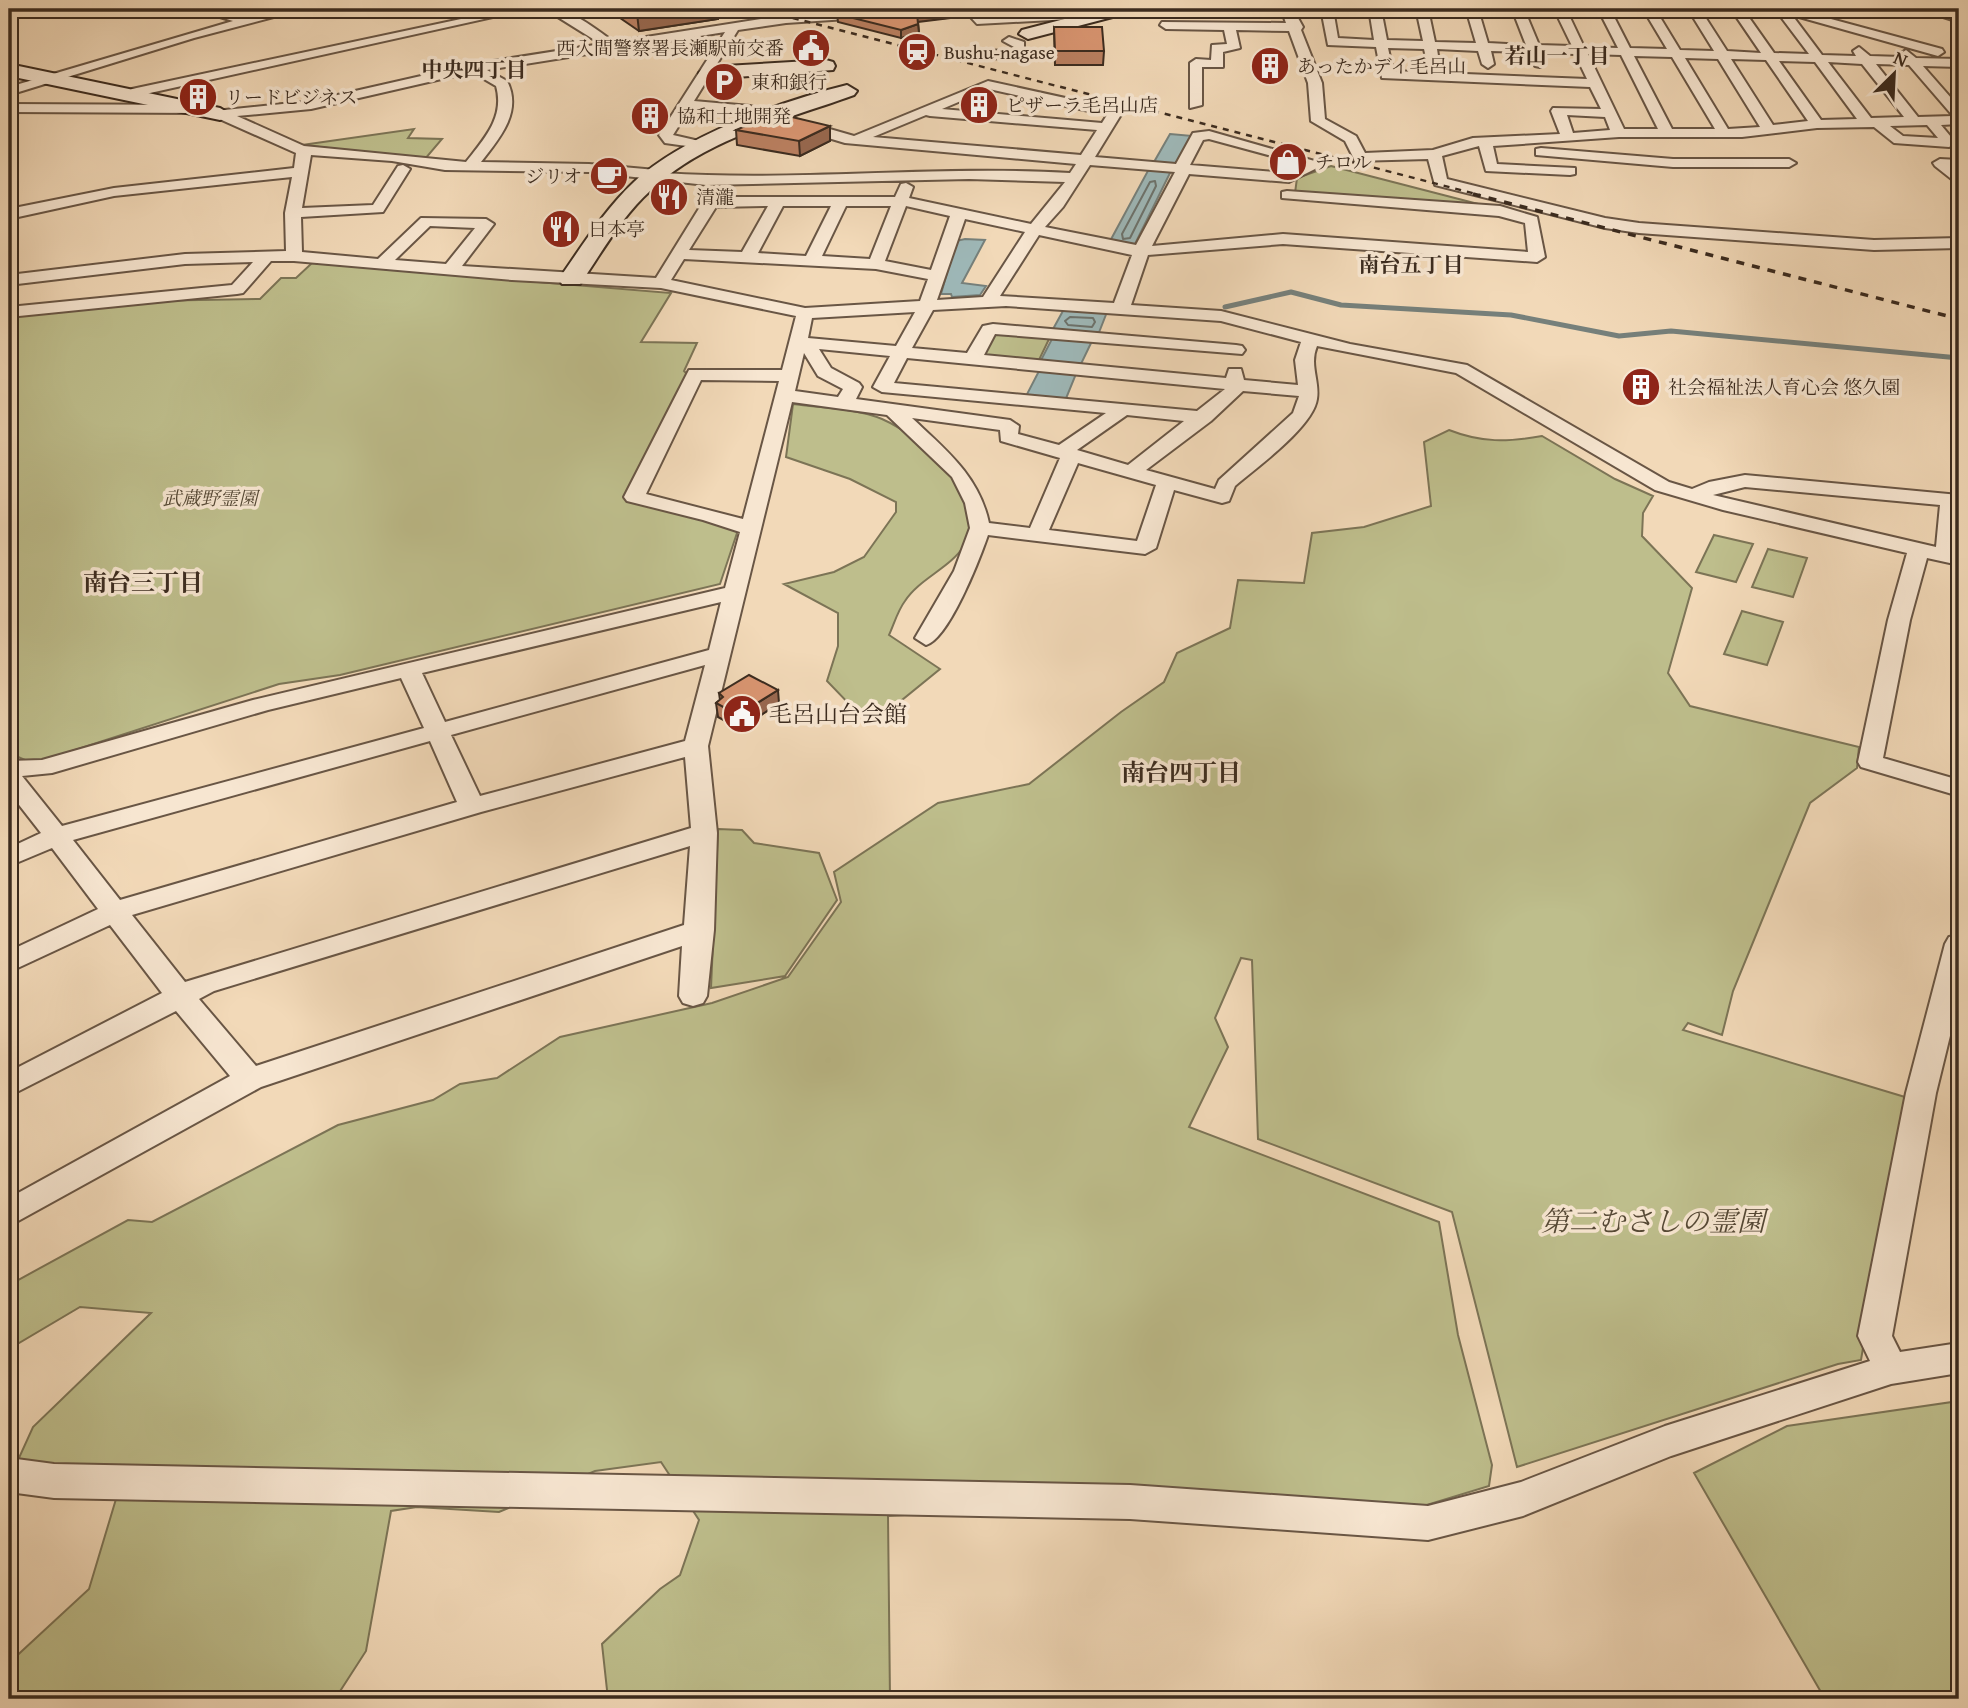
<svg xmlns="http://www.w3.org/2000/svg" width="1968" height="1708" viewBox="0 0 1968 1708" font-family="'Gentium Book Plus','Noto Serif JP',serif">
	<rect width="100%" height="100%" fill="#f2d9b8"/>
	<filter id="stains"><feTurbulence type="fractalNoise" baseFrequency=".00286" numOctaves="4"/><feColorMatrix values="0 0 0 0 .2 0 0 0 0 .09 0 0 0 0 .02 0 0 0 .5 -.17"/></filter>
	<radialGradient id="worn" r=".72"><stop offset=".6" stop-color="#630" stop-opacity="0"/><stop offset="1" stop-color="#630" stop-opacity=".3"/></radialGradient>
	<path fill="#bebe8c" stroke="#7c7456" stroke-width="2" d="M414 129 408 138 442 139 425 159 302 145Z
		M1331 166 1482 205 1295 193 1297 178Z
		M312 263 671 293 641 342 697 343 684 371 689 376 627 498 738 530 720 584 340 675 279 684 44 760H25L9 753V316L143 301 260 299 281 278H296Z
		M994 332 1050 337 1038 362 982 357Z
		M793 404C821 408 856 408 882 419 921 436 993 498 964 546 950 568 919 579 905 601 898 610 894 624 889 635L940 669 881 717 852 707 827 681 838 646V613L784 584 834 572 864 557 896 512V502L850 479 786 457Z
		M1449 430C1482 443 1507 442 1542 436L1615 479 1653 496 1643 513 1642 536 1692 588 1668 673 1690 706 1859 747 1857 768 1810 803 1733 991 1722 1035 1688 1023 1683 1030 1905 1097 1861 1360 1838 1364 1517 1467 1452 1212 1258 1139 1252 960 1241 958 1215 1018 1228 1047 1189 1127 1439 1222 1458 1335 1492 1465 1489 1486 1348 1529 1200 1524 989 1510 888 1516 890 1699H608L602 1644 660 1589 680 1575 699 1520 661 1462 595 1471 499 1512 417 1507 391 1511 366 1651 335 1699H9V1663L89 1589 116 1499 13 1471 33 1427 151 1313 80 1307 19 1343 9 1344V1285L128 1220 152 1222 338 1125 433 1100 460 1084 497 1078 560 1037 712 1003 788 977 841 902 834 872 938 803 1029 784 1121 712 1164 682 1177 653 1230 628 1238 580 1304 583 1312 533 1364 527 1431 506 1424 442Z
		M1714 535 1753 544 1736 582 1696 572Z
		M1768 549 1807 558 1793 597 1752 587Z
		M1742 611 1783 622 1767 665 1724 654Z
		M718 829 742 830 754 843 819 853 837 900 785 976 711 988Z
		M1959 1401V1699H1825L1694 1473 1787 1426Z"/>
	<path fill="#9eb8b8" stroke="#76807b" stroke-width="2" d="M1170 134 1193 136 1177 164 1154 162Z
		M1150 167 1171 171 1134 246 1109 243Z
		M965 239 985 240 962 283 986 286 980 295 952 297 951 294H941L956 241Z
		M1064 309 1107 312 1098 335 1052 331Z
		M1053 337 1092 341 1080 366 1040 362Z
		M1039 371 1076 374 1065 401 1025 398Z"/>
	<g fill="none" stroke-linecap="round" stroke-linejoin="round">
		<path stroke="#6c726c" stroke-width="2" d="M1155 181 1156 186 1130 238 1123 239 1122 234 1150 182Z
			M1070 317 1093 318 1095 322 1092 327 1068 325 1065 321Z"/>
		<path stroke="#76807b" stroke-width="5" d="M1225 307 1291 292 1341 305 1511 315 1619 336 1671 331 1959 358"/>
		<g stroke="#695645" stroke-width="4">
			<path id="street" d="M54 9H104L77 17Z
				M194 9C213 8 231 18 249 17 268 16 284 8 304 9L194 38 9 95V87L233 21Z
				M508 9H529L132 97 125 93 132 89Z
				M545 9C571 8 593 27 614 42L786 15 945 9 939 13 786 23 738 30 694 101 750 106 854 136 988 81 1120 110 1122 113 1095 157 1176 164 1193 133 1209 131 1325 164 1289 182 1189 174 1152 246 1283 234 1528 252 1525 223 1499 216 1282 198V192L1287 191 1500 206 1537 217 1545 257 1537 262 1283 244 1148 255 1131 305 1221 311 1350 344 1467 365 1669 482 1692 489 1709 482 1745 475 1959 495V565L1927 558 1910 620 1883 758 1959 780V796L1861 767 1858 762 1888 620 1907 553 1723 510 1655 490 1456 373 1317 346C1309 365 1320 381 1317 399 1313 427 1257 467 1235 486L1229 501 1222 503 1174 490 1156 548 1145 554 988 535C980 558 949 639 926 645L915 638 954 571 970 528 965 503 952 477 887 415 792 402 708 746 717 833 714 930 707 996 703 1003 693 1006 683 1003 679 996 682 946 261 1087 9 1226V1198L230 1076 176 1011 9 1096V1072L162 993 110 925 9 972V951L98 909 52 848 9 866V848L41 833 9 792V761L42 760 253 700 725 588 740 532 703 520 627 501 624 497 689 370H782L796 316 661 288 512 280 294 261H271L243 293 237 294 9 317V307L232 285 253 262 185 264 9 285V275L185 254 286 251 285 213 292 177 114 196 9 219V209L114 188 294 168 296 153 215 117V111L311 101 474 64 601 44ZM725 32 659 135 665 143 708 149V143L673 135 690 108 749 114 845 143 1076 164 1070 173C934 165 799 182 663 173L656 170 589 164 481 162C499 139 523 112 507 81L487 70ZM472 72 496 86C505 117 484 139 466 162L304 146 237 116 311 109ZM989 89 1107 115 1102 123 942 109ZM926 115 930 116 1097 130 1081 155 873 137ZM1209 139 1305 165 1287 173 1190 165 1203 140ZM311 155 392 161 445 170 589 172 706 185 969 179 1065 182 1031 224 909 198 913 187 906 183 901 184 895 197H711L703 202 656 278 462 266 494 224 486 219 421 218 378 259 302 252 301 217 383 212 410 169 403 165 398 166 373 205 302 208ZM1090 165 1175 172 1136 245 1045 227 1063 207ZM768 206 742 252 689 250 716 207ZM783 206H831L806 256 758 253ZM846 206H891L870 259 822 256ZM906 206 950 216 931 270 885 261ZM965 219 1025 232 983 297 937 300ZM430 226 475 228 446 264 395 260ZM1039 235 1132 255 1114 303 1000 296ZM684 259 876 269 928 279 920 301 805 308 671 280ZM1006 306 1221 321 1301 342 1295 360 1298 385 1244 380 1241 369H1229L1226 378 984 355 995 334 1242 354 1245 350 1242 346 1236 345 993 324 983 326 967 353 912 348 933 310ZM915 312 896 346 808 338 812 318ZM819 349 890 356 873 387 882 392 1106 413 1059 445 1018 434 1019 426 1010 420 856 399 862 387 859 383 831 368ZM804 353 818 376 843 389 838 397 795 391ZM907 358 1225 389 1197 411 894 383ZM701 380 779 381 743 519 646 494ZM1243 391 1299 396 1293 413 1219 480 1215 489 1146 470 1211 421ZM1127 415 1184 421 1128 465 1077 450ZM912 418 1000 430 1001 441 1060 458 1030 528 989 523C979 476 946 450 912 418ZM1078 463 1156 485 1137 541 1049 530ZM1745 487 1940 505 1936 547 1713 495ZM721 602 709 650 445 722 422 673ZM705 665 685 741 480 796 451 735ZM401 678 424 728 62 826 22 776 52 773 268 710ZM430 741 457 802 120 900 73 840ZM685 757 691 828 185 982 132 915 481 812ZM690 846 684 925 256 1066 199 999 214 991Z
				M963 9H975L980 16 1070 11 1076 15 1070 19 977 24Z
				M1281 9H1293L1303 27 1301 30 1322 83 1325 119 1356 136 1365 153 1433 150 1473 138 1560 134 1551 111 1553 108 1601 109 1590 87 1382 78 1376 47 1328 45 1321 9H1333L1338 38 1374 40 1369 9H1381L1387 40 1423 41 1416 9H1428L1435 42 1476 43 1466 9H1478L1488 43 1526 45 1512 9H1524L1539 45 1572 46 1554 9H1566L1584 47 1618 48 1598 9H1610L1630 48 1667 49 1643 9H1655L1680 50 1714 51 1688 9H1700L1727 51 1761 53 1731 9H1743L1774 53 1809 54 1775 9H1794L1942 49 1944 52 1938 56 1792 15 1822 55 1856 56 1853 51 1859 47 1870 56 1902 57 1900 54 1906 50 1916 58 1959 59V67L1923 66 1959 107V124L1941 125 1956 143 1949 147 1894 143 1874 127 1817 128 1742 137H1619L1493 146 1497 164 1575 168V174L1570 175 1486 171 1479 146 1442 156 1447 179 1605 218 1639 223 1874 240 1959 238V248L1874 250 1639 233 1605 228 1435 185 1428 159 1355 161 1345 141 1311 121 1308 83 1289 31 1236 30 1240 48 1223 52V67H1202V105L1190 108V63L1196 59 1211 60 1212 45 1227 44 1224 30 1166 29 1160 25 1162 22 1286 23ZM1388 48 1424 49 1427 62 1433 66 1439 62 1437 49 1478 51 1482 64 1488 68 1494 64 1491 51 1529 52 1535 66 1540 67 1546 63 1542 53 1575 54 1587 79 1393 71ZM1588 54 1621 55 1658 129H1624ZM1634 56 1672 57 1715 129H1672ZM1685 58 1718 59 1760 127 1728 129ZM1731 59 1766 60 1808 121 1773 125ZM1779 61 1815 62 1857 119 1821 120ZM1828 62 1862 64 1904 117 1871 118ZM1876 64 1909 65 1953 116 1918 117ZM1567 115 1605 117 1610 130 1573 133ZM1927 125 1938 138 1903 136 1890 126Z
				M1918 9H1937L1959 14V22Z
				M1009 37 1024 42V57L983 59 977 55 983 51 1014 50V47L1003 41Z
				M9 104 201 105 208 109 201 113 9 112Z
				M1541 148 1673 159H1789L1796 163 1789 167H1673L1536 155V149Z
				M1940 159 1959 160V168H1954L1959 173V185L1935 166 1933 163Z
				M1959 935V999L1936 1093 1892 1336 1900 1352 1959 1343V1373L1891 1384 1671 1456 1523 1516 1428 1540 1130 1519 54 1498 9 1492V1458L54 1464 1130 1485 1428 1506 1521 1482 1665 1426 1870 1361 1858 1336 1906 1093 1945 944 1949 937Z"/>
		</g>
		<g stroke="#3b2b1f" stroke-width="4">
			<path id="secondary" d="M1103 9H1131L1128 13 1028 39 1019 34 1022 30Z
				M826 60 833 62 835 66 833 70 708 79 699 73 708 67Z
				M9 64 220 108 230 114 220 120 9 76Z
				M847 85 857 91 854 95C785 120 706 138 651 190 622 216 602 252 580 284H562L559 279C582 246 605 209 634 182 683 136 782 101 847 85Z"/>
		</g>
		<use href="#street" fill="#f7e6d1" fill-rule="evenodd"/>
		<use href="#secondary" fill="#f7e6d1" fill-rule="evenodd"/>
		<path stroke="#3b2b1f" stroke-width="2.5" stroke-dasharray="6 6" stroke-linecap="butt" d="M758 9 1480 195"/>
		<path stroke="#3b2b1f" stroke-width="3.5" stroke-dasharray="8 8" stroke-linecap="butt" d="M1473 194 1959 319"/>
	</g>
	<path fill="#bb8061" stroke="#3b2b1f" stroke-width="2" d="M607 9H717L718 19 639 31Z
		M837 14 966 16 918 21 919 33 901 38 838 22Z
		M1054 27 1104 51 1103 65H1055Z
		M830 126V141L800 156 737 145 736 130Z
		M719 693 779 703 740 729 718 717 716 703 720 700Z"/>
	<path fill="#98684f" stroke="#3b2b1f" stroke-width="2" d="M668 9H717L718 19 639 31 637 13Z
		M956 9H966V16L917 22V13Z
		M918 24 919 33 901 38V30Z
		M830 126V141L800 156 799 141Z
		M778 690 779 703 740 729 738 715Z"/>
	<path fill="#d99571" stroke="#3b2b1f" stroke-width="2" d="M630 9H668L637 13Z
		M915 9H956L917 13 918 24 901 30 837 14Z
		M1054 27H1102L1104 51H1055Z
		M775 113 830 126 799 141 736 130Z
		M749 675 778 690 738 715 716 703 723 697 719 693Z"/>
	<defs>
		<g id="civic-disc" transform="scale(2.0125)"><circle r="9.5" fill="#8f2418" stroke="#f7e6d1"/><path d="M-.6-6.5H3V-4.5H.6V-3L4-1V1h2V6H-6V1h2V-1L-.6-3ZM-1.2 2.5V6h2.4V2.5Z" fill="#fff"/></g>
		<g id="station-disc" transform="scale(2.0125)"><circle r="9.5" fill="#8f2418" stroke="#f7e6d1"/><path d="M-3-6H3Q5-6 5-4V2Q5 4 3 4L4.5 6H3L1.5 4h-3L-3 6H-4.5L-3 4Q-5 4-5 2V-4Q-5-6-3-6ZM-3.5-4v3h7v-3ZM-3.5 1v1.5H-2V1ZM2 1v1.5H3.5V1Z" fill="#fff"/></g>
		<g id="building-disc" transform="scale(2.0125)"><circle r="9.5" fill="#8f2418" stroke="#f7e6d1"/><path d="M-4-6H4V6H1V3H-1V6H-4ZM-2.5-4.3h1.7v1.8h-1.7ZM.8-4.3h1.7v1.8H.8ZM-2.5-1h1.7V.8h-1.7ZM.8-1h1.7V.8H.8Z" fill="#fff"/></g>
		<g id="parking-disc" transform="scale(2.0125)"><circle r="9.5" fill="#8f2418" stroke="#f7e6d1"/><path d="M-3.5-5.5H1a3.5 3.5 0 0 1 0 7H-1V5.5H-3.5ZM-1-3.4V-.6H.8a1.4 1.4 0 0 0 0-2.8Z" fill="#fff"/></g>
		<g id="shop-disc" transform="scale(2.0125)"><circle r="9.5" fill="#8f2418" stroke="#f7e6d1"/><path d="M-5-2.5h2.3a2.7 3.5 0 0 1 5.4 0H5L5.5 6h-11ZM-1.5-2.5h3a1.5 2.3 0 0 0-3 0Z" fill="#fff"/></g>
		<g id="cafe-disc" transform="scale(2.0125)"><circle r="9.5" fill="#8f2418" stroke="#f7e6d1"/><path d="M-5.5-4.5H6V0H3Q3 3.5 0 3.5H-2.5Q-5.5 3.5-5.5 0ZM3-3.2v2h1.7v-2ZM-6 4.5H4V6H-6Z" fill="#fff"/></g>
		<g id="restaurant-disc" transform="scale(2.0125)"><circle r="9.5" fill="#8f2418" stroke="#f7e6d1"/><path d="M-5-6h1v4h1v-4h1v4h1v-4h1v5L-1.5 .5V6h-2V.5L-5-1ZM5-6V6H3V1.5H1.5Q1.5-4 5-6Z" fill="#fff"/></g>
	</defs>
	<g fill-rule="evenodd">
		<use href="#civic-disc" x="811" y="48"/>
		<use href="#station-disc" x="917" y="52"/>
		<use href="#building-disc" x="1270" y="66"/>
		<use href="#parking-disc" x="724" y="82"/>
		<use href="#building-disc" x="198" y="97"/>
		<use href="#building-disc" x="979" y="105"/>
		<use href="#building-disc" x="650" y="116"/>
		<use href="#shop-disc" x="1288" y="162"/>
		<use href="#cafe-disc" x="609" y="176"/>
		<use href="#restaurant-disc" x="669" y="197"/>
		<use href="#restaurant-disc" x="561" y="229"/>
		<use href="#building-disc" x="1641" y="387"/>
		<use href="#civic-disc" x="742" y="714"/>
	</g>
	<g text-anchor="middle" stroke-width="7" stroke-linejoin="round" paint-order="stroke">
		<g font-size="19" fill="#3b2b1f" stroke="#f7e6d1" text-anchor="start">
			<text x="784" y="55" text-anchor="end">西入間警察署長瀬駅前交番</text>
			<text x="944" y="59">Bushu-nagase</text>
			<text x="1297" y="73">あったかデイ毛呂山</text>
			<text x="751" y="89">東和銀行</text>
			<text x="225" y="104">リードビジネス</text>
			<text x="1006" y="112">ピザーラ毛呂山店</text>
			<text x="677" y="123">協和土地開発</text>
			<text x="1315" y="169">チロル</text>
			<text x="582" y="183" text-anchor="end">ジリオ</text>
			<text x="696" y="204">清瀧</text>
			<text x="588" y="236">日本亭</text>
			<text x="1668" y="394">社会福祉法人育心会 悠久園</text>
		</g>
		<g font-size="19" font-style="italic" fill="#554835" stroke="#f7e6d1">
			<text x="210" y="505">武蔵野霊園</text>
		</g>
		<g font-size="21" font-weight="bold" fill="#3b2b1f" stroke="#f7e6d1">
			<text x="1557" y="63">若山一丁目</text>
			<text x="474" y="77">中央四丁目</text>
			<text x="1411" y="272">南台五丁目</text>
		</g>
		<g font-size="23" fill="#3b2b1f" stroke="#f7e6d1" text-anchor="start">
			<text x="769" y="722">毛呂山台会館</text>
		</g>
		<g font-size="24" font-weight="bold" fill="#3b2b1f" stroke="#f7e6d1">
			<text x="143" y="591">南台三丁目</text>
			<text x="1181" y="781">南台四丁目</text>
		</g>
		<g font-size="28" font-style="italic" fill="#554835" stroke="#f7e6d1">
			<text x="1653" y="1231">第二むさしの霊園</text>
		</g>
	</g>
	<rect width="1968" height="1708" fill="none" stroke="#f2d9b8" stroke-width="35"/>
	<rect x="10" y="10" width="1947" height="1687" fill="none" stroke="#3b2b1f" stroke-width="3.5"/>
	<rect x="18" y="18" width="1933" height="1673" fill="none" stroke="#3b2b1f" stroke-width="2"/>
	<g transform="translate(1894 74) rotate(24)" stroke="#f7e6d1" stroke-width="5" paint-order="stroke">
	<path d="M0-5L12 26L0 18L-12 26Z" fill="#3b2b1f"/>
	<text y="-10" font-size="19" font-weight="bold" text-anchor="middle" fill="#3b2b1f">N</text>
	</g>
	<rect width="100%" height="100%" filter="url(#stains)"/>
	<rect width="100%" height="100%" fill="url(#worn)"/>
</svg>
